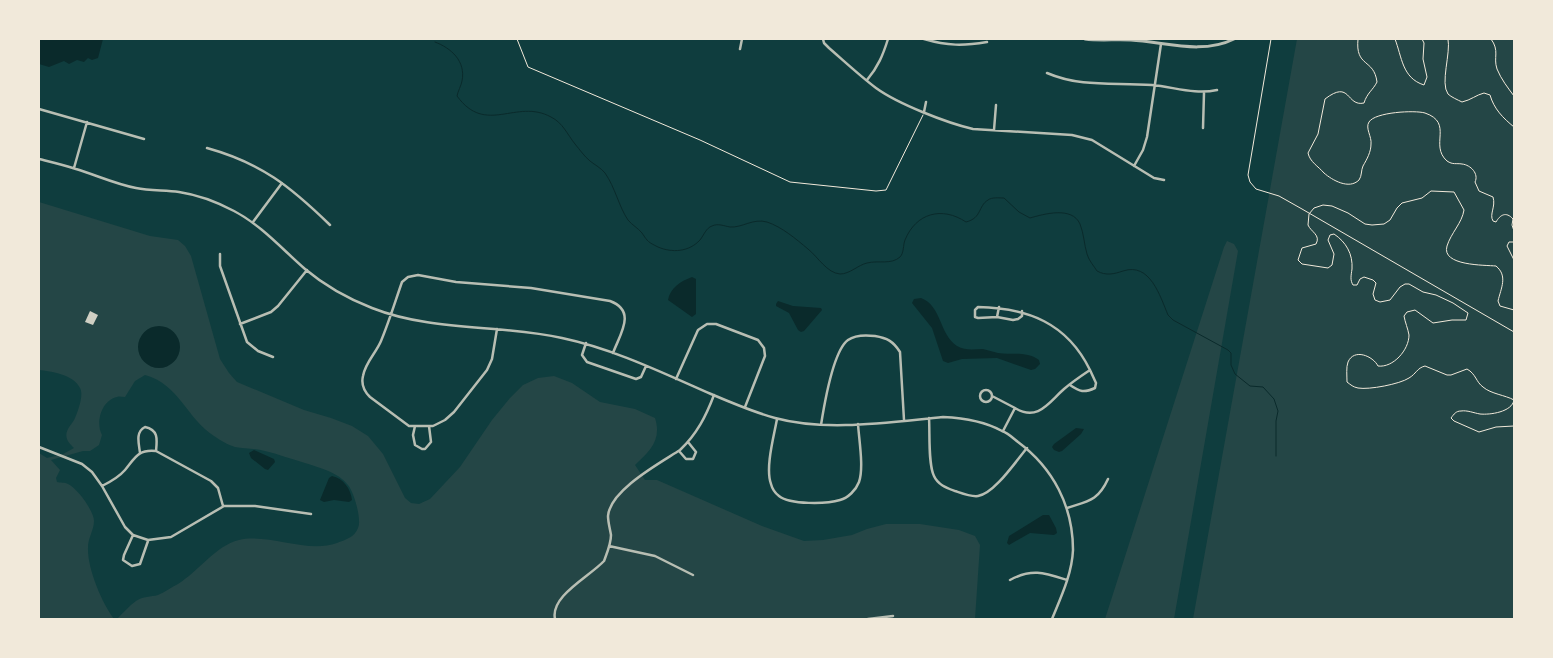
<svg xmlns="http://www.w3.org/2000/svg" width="1553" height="658" viewBox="0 0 1553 658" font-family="'Nunito Sans',sans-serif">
	<rect width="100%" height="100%" fill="#0f3d3e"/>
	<path fill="#244646" d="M1297 39H1514V619H1193Z
		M39 202 150 236 178 240 185 246 191 256 220 359 229 373 237 382 304 410 331 418 352 426 368 436 383 454 405 498 411 503 419 504 430 499 460 467 492 420 510 398 523 385 538 378 554 376 572 383 600 402 635 409 655 418C662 440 650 451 635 465L645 480H657L762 526 804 541 823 540 852 535 867 529 886 524H920L959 530 975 536 980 545 975 619H117C123 613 129 606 136 601 143 596 151 597 158 595 165 592 172 587 178 584 199 571 215 546 239 540 268 533 307 554 337 543 345 540 355 537 358 528 362 520 354 492 348 485 338 472 320 468 305 463 291 459 278 454 265 451 255 448 244 449 235 447 228 445 220 440 214 436 187 419 179 384 145 375L135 381 125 397C122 397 119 396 117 397 102 400 95 422 102 435L99 445 90 451H83L51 460 60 470 56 478 57 482C60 483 65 482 68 484 77 488 94 511 94 521 94 530 88 538 88 547 87 568 102 603 114 619H39V453L47 458 63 454 74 448C72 446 68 442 67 439 64 430 72 425 75 418 78 411 84 395 80 388 74 375 51 371 39 370Z
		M1227 241 1234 244 1238 251 1174 619H1105L1224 247Z"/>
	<path fill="#0a2a2b" d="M39 39H103L98 58 92 60 88 58 84 62 77 60 69 64 64 61 49 67 39 64Z
		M692 277 696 279V314L692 317 668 300C670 288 681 281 692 277Z
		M921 298C942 306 939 334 957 346 966 351 974 349 983 349 988 350 993 352 998 353 1012 355 1027 351 1039 360L1040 364 1035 369 1031 370 997 358 962 359 948 363 943 361 932 328 912 303 914 299Z
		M778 301 793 306 821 308 822 310 804 331 801 332 798 330 789 313 776 306V304Z
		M138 347a21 21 0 1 1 42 0a21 21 0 1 1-42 0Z
		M1076 428 1084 429 1081 434 1062 451 1059 452 1054 450 1052 447 1054 444Z
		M254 450 274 459 275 462 268 470 265 469 251 458 249 453Z
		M332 476C343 478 351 489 352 500L349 502 334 500 324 502 320 500 329 478Z
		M1043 515H1049L1056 528 1057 533 1054 535 1030 533 1009 545 1007 543 1009 536Z"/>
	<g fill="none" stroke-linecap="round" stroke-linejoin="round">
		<path stroke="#0a2a2b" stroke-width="1" d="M435 42C451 48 466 61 462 81 461 86 458 91 457 96 486 136 516 98 551 117 563 123 567 134 575 144 580 150 584 156 590 161 595 165 601 168 605 173 615 187 619 207 628 220 632 225 638 228 642 233 648 242 648 242 658 247 672 253 689 252 700 240 704 235 706 228 712 226 718 223 724 226 730 227 742 228 753 218 767 222 782 227 796 239 808 249 818 257 827 273 840 274 850 274 858 265 867 263 879 260 891 265 900 257 904 253 903 245 905 240 916 213 942 206 966 222 982 218 978 206 988 200 992 197 999 198 1004 198L1019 212 1030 218C1044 214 1072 206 1080 224 1084 234 1084 244 1087 254 1089 261 1094 266 1097 271 1106 276 1114 274 1123 271 1150 262 1160 296 1168 315L1173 320 1228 350 1231 353V365L1235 374 1250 386 1263 387 1274 399 1278 411 1276 421V456"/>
	</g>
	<path fill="#cfcfc3" d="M90 311 98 315 93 325 85 322Z"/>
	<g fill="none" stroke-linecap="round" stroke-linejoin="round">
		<path stroke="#f1e9da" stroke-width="1" d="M517 39 528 67 700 140 790 182 876 191 886 190 923 115
			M1271 39 1248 175 1250 182 1256 189 1279 196 1302 209 1514 332
			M1358 39C1355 68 1374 58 1377 82 1373 90 1367 93 1364 103 1346 107 1351 79 1325 99L1318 134 1308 153C1310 162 1318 166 1324 173 1332 180 1349 190 1359 180 1362 176 1361 170 1363 166 1367 159 1371 152 1371 144 1372 137 1365 128 1369 122 1375 112 1415 110 1425 113 1454 123 1429 145 1447 161 1453 165 1456 163 1462 164 1471 165 1479 174 1475 182L1479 191 1493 197C1496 207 1489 214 1493 221L1496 222C1500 215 1506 211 1513 219L1512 225 1514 231
			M1395 39C1402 57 1402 78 1424 85L1427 77 1423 59 1424 43 1422 39
			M1448 39C1451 53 1440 83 1448 94 1451 97 1458 100 1462 102 1471 100 1476 95 1484 93L1490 95C1494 109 1503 118 1514 127
			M1491 39C1500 51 1493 57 1497 69 1501 79 1508 88 1514 96
			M1514 242H1509L1507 246 1514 260
			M1514 310 1500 306 1498 301C1501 288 1508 276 1496 266 1485 265 1441 266 1447 246 1451 233 1462 223 1464 210L1454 192 1431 191 1422 198 1402 203 1397 208 1390 220 1384 224 1372 225 1365 224 1348 213 1332 206 1323 205 1314 208 1309 214 1308 225C1311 232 1321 235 1316 244L1302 248 1298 260 1302 264 1328 268 1332 265 1334 254 1328 240 1330 235 1334 234C1346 242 1353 254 1352 269 1351 276 1350 280 1353 285H1357L1360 279 1364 277 1373 280 1376 283 1373 294 1375 300 1380 302 1390 300 1400 287 1405 284H1409L1423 292 1436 295 1453 303 1468 313 1466 320H1452L1433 323 1415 310 1407 312 1404 316C1405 322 1408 329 1409 335 1409 350 1393 368 1378 366 1373 356 1354 348 1348 362 1346 367 1347 376 1347 382 1351 385 1353 387 1358 388 1369 390 1400 384 1409 378 1416 374 1417 368 1425 366L1447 375H1451L1467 369C1476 374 1476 382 1483 387 1491 394 1505 395 1514 400 1512 412 1490 415 1480 414 1474 413 1467 410 1461 411 1456 411 1454 414 1451 418L1454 421 1479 432 1496 427 1514 426"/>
		<path stroke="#b8beb3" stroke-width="2.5" d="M823 39 824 43 829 48C844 61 860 76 876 88 898 104 947 123 973 129L1072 135 1092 140 1154 178 1164 180
			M924 39C948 46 963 46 987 42
			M740 49 742 39
			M1047 73C1082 88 1115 82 1152 85 1174 87 1195 95 1217 90
			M867 80C878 67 883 55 888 39
			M39 109 144 139
			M924 112 926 102
			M1203 128 1204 93
			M994 130 996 105
			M207 148C261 163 290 186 330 225
			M39 159C51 162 64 165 76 169 96 175 115 184 136 188 150 191 165 190 179 192 199 195 217 202 234 211 261 225 282 249 305 269 324 285 349 299 372 308 433 332 499 324 562 338 614 349 663 373 711 394 732 403 753 412 775 418 826 432 890 422 943 417 964 418 984 421 1002 431 1008 433 1013 438 1018 442 1053 468 1073 506 1073 550 1072 574 1061 597 1052 619
			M1134 166 1143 150 1147 137 1161 44
			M74 168 87 122
			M253 222 282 183
			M220 254V266L247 342 258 351 273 357
			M997 317 999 307
			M240 324 271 312 278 306 307 270
			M497 329 492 359 487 370 454 412 445 420 433 426H409L370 397C364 391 361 384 363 376 365 363 376 353 381 341 389 322 395 302 402 282L408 277 418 275 456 282 531 288 610 301C637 311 620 334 613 353
			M586 343 582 355 587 362 636 379 641 377 646 366
			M676 379 698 330 707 324H716L758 340 764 348 765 356 745 407
			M1070 385C1080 392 1084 393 1095 388L1096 383 1090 370
			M980 396a6 6 0 1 1 12 0a6 6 0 1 1-12 0Z
			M992 396 1015 408
			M929 418C930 433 928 464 934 476 938 485 947 488 955 491 961 493 971 497 978 496 994 494 1016 461 1027 448
			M777 419C774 436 765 468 771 484 772 488 775 493 779 496 790 505 827 504 840 500 848 498 856 490 859 482 864 468 859 440 858 424
			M821 425C824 406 833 351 848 340 855 335 867 335 875 336 887 338 893 341 900 352L904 420
			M415 426 413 435 415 445 422 449H425L431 442 429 426
			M1003 431 1015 408C1038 422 1049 402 1064 389 1072 382 1081 376 1090 370 1067 323 1028 308 978 307L975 310V317L978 318 997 317 1013 320 1018 319 1022 316V311
			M39 447 82 464 92 472 102 486 125 527 133 535 148 540 171 537 224 506H255L311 514
			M679 451 686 459H693L696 452 688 442
			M140 453C139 444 135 432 145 427 159 430 157 440 156 451
			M102 486C110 482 119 477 125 470 135 458 138 449 156 451L211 481 218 488 223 506
			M1067 508C1088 501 1098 501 1108 479
			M133 535 124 555 123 560 132 566 140 564 148 541
			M609 546 655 556 693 575
			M1010 580C1032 568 1045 573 1067 580
			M555 619C550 596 589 577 604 561 607 553 611 544 611 535 610 529 608 522 608 516 610 490 660 463 680 450 697 434 706 416 714 395
			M868 619 893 616"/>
		<path stroke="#b8beb3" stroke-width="3" d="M1085 39C1100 41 1116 39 1131 40 1165 42 1202 55 1234 39"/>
	</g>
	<rect width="1553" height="658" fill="none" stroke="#f1e9da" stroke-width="80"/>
</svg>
